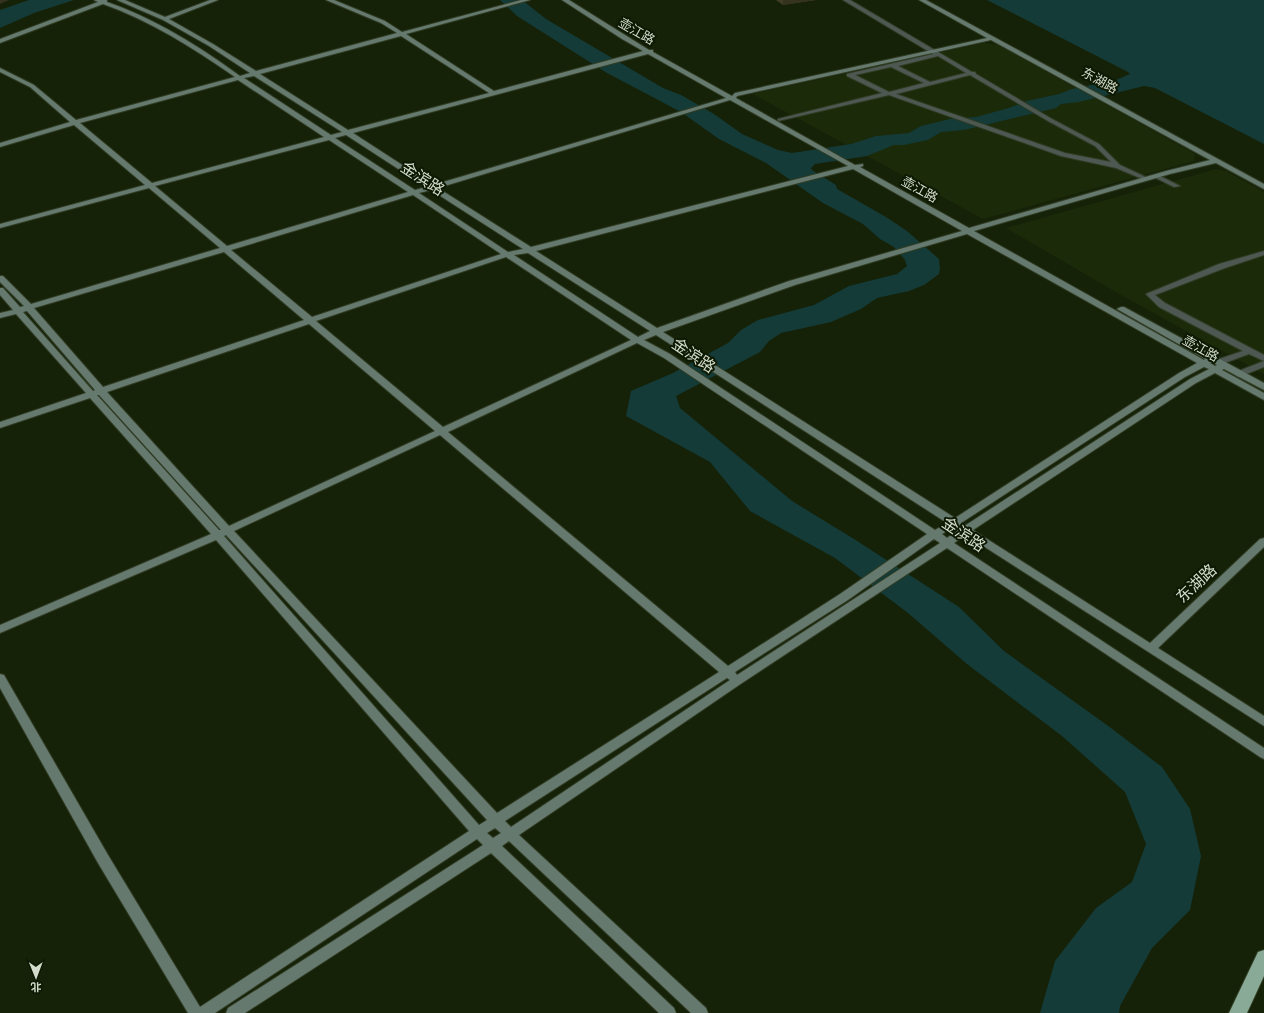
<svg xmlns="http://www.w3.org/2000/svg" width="1264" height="1013" viewBox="0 0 1264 1013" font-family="Spectral,'Noto Sans SC',serif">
	<rect width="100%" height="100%" fill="#162208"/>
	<path fill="#1b2a09" d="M983 43 999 45 1195 154 1194 161 983 219 753 94Z
		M1216 169 1226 171 1264 192V374L1121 295 1006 228Z"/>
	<path fill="#143b38" d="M29 0H74L34 13 0 28V10Z
		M500 0H522L546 19 663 88 681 95 714 114 742 134 778 150 792 153 851 144 876 136 909 133 921 126 950 119 976 117 1009 108 1027 101 1059 94 1072 89 1116 80 1130 74 1128 72 987 0H1264V144L1155 88 1144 86 1079 102 1061 104 1056 108 964 130 941 132 928 140 904 145H894L867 156 815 164 811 168 812 170 836 185 837 189 886 217 907 231 939 259 940 268 939 274 924 285 909 291 877 298 861 309 831 322 781 333 769 341 760 352 676 396 680 408 792 501 854 539 959 607 1004 651 1111 728 1162 767 1190 809 1201 856 1190 910 1152 948 1120 1006 1119 1013H1040L1055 961 1096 908 1132 882 1146 844 1125 792 1062 736 967 664 908 613 835 558 750 511 710 462 626 416 631 391 673 373 728 343 741 330 758 320 814 305 849 286 897 274 907 266 905 260 894 247 880 239 863 224 823 203 766 163 719 139 681 112 607 73 517 16Z"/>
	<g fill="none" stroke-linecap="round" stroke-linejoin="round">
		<g stroke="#303c23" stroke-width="2">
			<path id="street" d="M843 0H850L972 72H975L976 74 1052 119 1099 144 1120 165 1150 179 1145 180 1116 168 1061 156 889 95 778 121V119L882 93 847 76V74L933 54ZM938 56 966 73 930 82 898 66ZM891 67 924 83 889 92 855 75ZM970 75 1048 121 1095 146 1111 162 1065 153 896 94Z
				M1156 174 1180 186 1174 187 1154 177 1153 176Z
				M1264 251V255L1225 268 1155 295 1165 303 1264 355V367L1239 377 1236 376 1235 374 1236 372 1264 361 1249 354 1222 364H1216L1215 362 1216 360 1243 351 1159 307 1146 294 1219 264Z"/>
		</g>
		<g stroke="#303c23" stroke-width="2">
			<path id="secondary" d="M94 0H107V2C156 19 199 46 240 76L250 73 209 46 163 20 117 0H125L165 17 210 0H218L169 19 213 44 256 71 397 33 381 23 326 0H334L385 21 402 32 521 0H530L406 34 494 91 643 51 622 39 562 0H569L649 50H653V52L732 96 735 93 987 38 919 0H926L1264 184V189L1262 188 1216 163 1170 174 974 231 1204 360 1205 359 1117 309 1121 307H1124L1264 383V390L1224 369 1222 370 1264 393V400L1215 373 1196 383 973 530 1150 643 1260 539 1264 538V547L1158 648 1264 716V726L966 535 954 543 1264 748V759L1260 757 947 548 742 683 519 835 706 1008 708 1013H691L509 841 502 846 674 1008 676 1013H659L491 853 245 1013H226L228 1008 483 845 477 839 215 1013H188L98 863 0 688V674L4 675 108 855 200 1007 469 831 216 540 0 633V625L211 534 90 398 0 428V422L86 393 16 314 0 318V313L13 310 0 295V288H3L20 307 24 306 0 282V276H3L31 304 220 248 149 188 0 228V224L145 185 74 125 0 147V143L70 122 30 87 0 72V68L34 85 76 120 235 77C193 48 151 21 103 4L0 43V39L98 2ZM401 36 489 93 348 130 260 74ZM991 40 1210 160 1166 171 969 228 860 167 863 166V164L855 165 736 98 737 96ZM648 54 726 98 433 185 353 133ZM254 76 342 132 331 135 244 78ZM238 80 324 137 152 183 80 123ZM730 100 848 166 531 247 438 188ZM346 135 426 187 415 190 335 138ZM329 140 408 192 227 246 155 186ZM853 169 962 231 789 281 657 328 536 251ZM431 190 523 249 508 252 419 193ZM413 195 501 254 312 317 231 250ZM967 234 1197 363 1179 373 955 518 663 332 795 285ZM224 252 304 320 103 387 34 308ZM528 253 650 331 638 337 514 255ZM506 257 631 340 443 427 316 321ZM27 311 95 390 93 391 23 312ZM309 324 435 431 229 526 107 392ZM656 335 947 523 935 530 670 354 644 340ZM637 343 664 358 927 534 840 594 728 666 448 432ZM1212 362 1217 365 1215 366 1210 363ZM1204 367 1209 369 1190 379 966 525 961 523 1185 377ZM97 395H99L221 530H219ZM440 435 719 672 497 813 234 531ZM954 527 958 530 947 538 942 534ZM226 535 487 820 479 825 224 536ZM934 539 940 543 737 675 735 672 848 600ZM727 678 730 680 511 827 505 821ZM495 828 501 833 493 838 487 833Z"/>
		</g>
		<g stroke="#303c23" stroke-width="2">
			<path id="highway" d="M1264 950V976L1247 1013H1229L1258 952Z"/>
		</g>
		<use href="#street" fill="#4c5851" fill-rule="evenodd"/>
		<use href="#secondary" fill="#65796e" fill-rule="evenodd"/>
		<use href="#highway" fill="#8aaa98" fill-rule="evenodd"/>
	</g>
	<path fill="#413d25" d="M776 0H816L783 5Z"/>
	<path fill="#35321e" d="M0 0H9L0 4Z
		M783 0H816L783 5Z"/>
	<g text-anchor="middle" stroke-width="4" stroke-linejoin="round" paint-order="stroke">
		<g font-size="13" fill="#d3dbcb" stroke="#0d1902">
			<text transform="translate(637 31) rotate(30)" y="5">壶江路</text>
			<text transform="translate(1100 80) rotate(29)" y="5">东湖路</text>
			<text transform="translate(920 189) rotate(29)" y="5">壶江路</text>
			<text transform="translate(1201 348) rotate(29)" y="5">壶江路</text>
		</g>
		<g font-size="16" fill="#d3dbcb" stroke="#0d1902">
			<text transform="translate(423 178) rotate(33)" y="6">金滨路</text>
			<text transform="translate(694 355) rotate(34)" y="6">金滨路</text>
			<text transform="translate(964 534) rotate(34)" y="6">金滨路</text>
			<text transform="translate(1196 583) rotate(-43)" y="6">东湖路</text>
		</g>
	</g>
	<g transform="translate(36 977) rotate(179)" stroke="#0d1902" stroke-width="3" paint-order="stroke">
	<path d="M0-3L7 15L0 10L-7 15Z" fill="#d3dbcb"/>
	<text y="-6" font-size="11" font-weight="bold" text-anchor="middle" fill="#d3dbcb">北</text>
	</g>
</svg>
